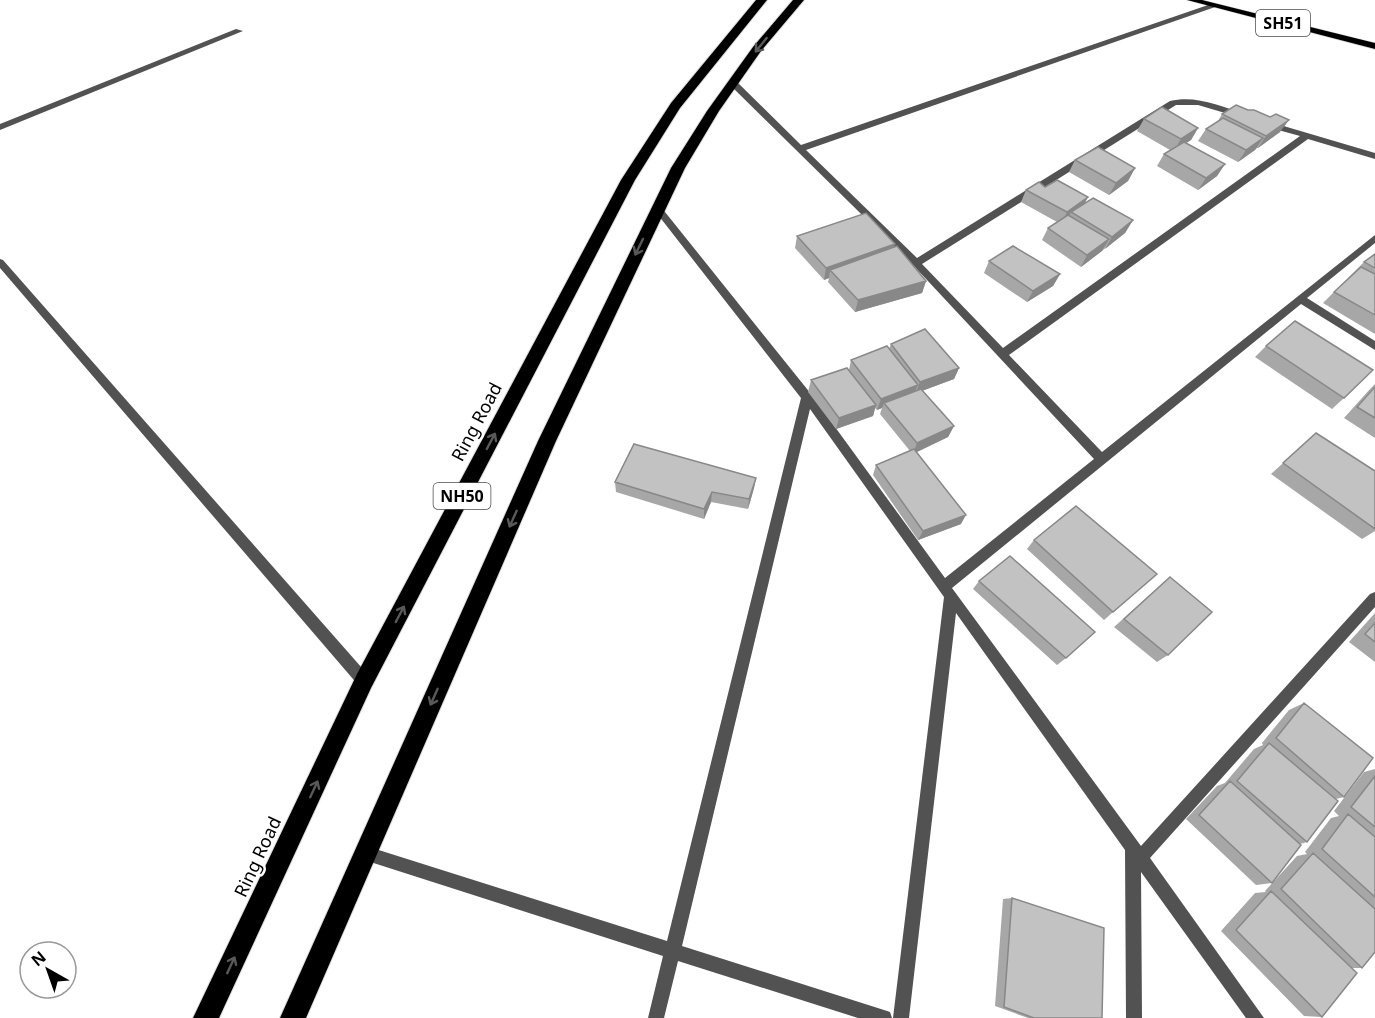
<svg xmlns="http://www.w3.org/2000/svg" width="1375" height="1018" viewBox="0 0 1375 1018" font-family="'Noto Sans',sans-serif">
	<rect width="100%" height="100%" fill="#fff"/>
	<g fill="none" stroke-linecap="round" stroke-linejoin="round">
		<g stroke="#dbdbdb" stroke-width="1">
			<path id="primary" d="M1187 0H1202L1375 43V49Z"/>
		</g>
		<g stroke="#dbdbdb" stroke-width="2">
			<path id="highway" d="M756 0H767L680 108 635 180 371 688 219 1018H193L357 674 621 180 671 103Z
				M793 0H804L761 51 719 111 685 168 556 441 306 1018H280L538 441 671 168 707 111 753 47Z"/>
		</g>
		<path fill="#525252" fill-rule="evenodd" d="M236 29 243 31 0 130V124Z
			M0 259 3 260 369 676 371 681 369 686 364 688 359 686 0 268Z"/>
		<path fill="#525252" fill-rule="evenodd" d="M1211 4 1218 6 806 150 917 258 1170 101C1196 95 1220 106 1245 114L1246 116 1242 118 1198 105H1176L922 264 1003 348 1300 136 1264 126V122H1270L1375 153V159L1308 139 1009 355 1102 452 1375 235V243L1307 298 1375 341V350L1301 304 952 588 1141 846 1370 594 1375 592V607L1150 858 1264 1018H1246L1141 872 1142 1018H1126L1125 850 956 613 909 1018H893L944 597 810 409 682 946 884 1010 890 1012 892 1018H858L678 961 664 1018H648L663 956 361 859 358 854 361 849 366 846 667 941 801 398 655 211V207H661L811 394 945 578 1094 459 913 265 730 85V81H736L801 145Z"/>
		<use href="#primary" fill="#000" fill-rule="evenodd"/>
		<use href="#highway" fill="#000" fill-rule="evenodd"/>
	</g>
	<path fill="#a7a7a7" d="M1222 114 1280 132 1258 148H1257L1255 150 1238 162 1198 141 1206 129 1218 121Z
		M1144 119 1198 128 1191 140 1186 143 1225 164 1217 176 1198 190 1157 166 1164 154 1170 150 1137 131Z
		M1075 160 1135 168 1128 181 1109 195 1069 172Z
		M1045 187 1088 197 1084 204 1133 220 1125 233 1081 267 1042 240 1048 228 1057 222 1021 202 1026 190Z
		M797 236 894 247 926 281 922 293 855 312 828 282 829 278 824 280 795 248Z
		M1375 254V334L1323 303 1364 262Z
		M989 261 1060 274 1053 286 1027 302 984 273Z
		M891 344 959 368 954 379 922 391 954 426 948 437 916 452 961 524 918 540 873 475 876 465 910 451 880 414 882 408 877 410 875 408 873 416 836 429 808 392 811 380 849 370 851 360 889 349Z
		M1266 346 1344 398 1332 409 1255 357Z
		M1375 384V438L1344 418 1370 389Z
		M1316 433 1375 471V531L1362 539 1271 474Z
		M756 478 754 488 748 509 711 502 704 519 616 492 615 482Z
		M1034 540 1157 574 1104 620 1027 549Z
		M1170 577 1168 655 1157 662 1114 627Z
		M979 581 1066 658 1057 665 973 589Z
		M1375 613V662L1349 642Z
		M1304 703 1344 797 1336 799 1307 842 1300 844 1272 883 1256 885 1186 819 1217 786 1225 783 1254 749 1263 745 1262 743 1289 710Z
		M1375 769V952L1362 968H1351L1322 1017 1304 1016 1221 931 1255 893 1266 892 1265 891 1297 856 1307 854 1305 852 1331 818 1339 816 1334 811 1364 772Z
		M1012 898 1102 1018H1028L995 1006 1003 899Z"/>
	<path fill="#888" d="M1289 120 1280 132 1258 148 1266 136Z
		M1198 128 1191 140 1173 152 1181 139Z
		M1263 138 1255 150 1238 162 1246 150Z
		M1225 164 1217 176 1198 190 1206 178Z
		M1135 168 1128 181 1109 195 1116 183Z
		M1088 197 1081 210 1071 212 1068 219 1061 224 1067 212Z
		M1133 220 1125 233 1105 249 1112 237Z
		M1109 239 1102 251 1081 267 1087 255Z
		M895 244 892 256 830 270 829 278 824 280 826 268Z
		M1060 274 1053 286 1027 302 1033 291Z
		M926 281 922 293 855 312 858 300Z
		M959 368 954 379 916 393 920 382Z
		M918 385 913 396 884 403 882 408 877 410 881 399Z
		M876 405 873 416 836 429 839 418Z
		M954 426 948 437 913 454 917 443Z
		M756 478 754 488 748 509 749 499Z
		M712 492 711 502 704 519V509Z
		M966 515 961 524 918 540 923 531Z"/>
	<path fill="#c2c2c2" stroke="#888" stroke-width="1.5" d="M1236 105 1248 110H1254L1270 117 1276 114 1289 120 1266 136 1222 114Z
		M1162 107 1198 128 1181 139 1144 119Z
		M1223 118 1263 138 1246 150 1206 129Z
		M1184 142 1225 164 1206 178 1164 154Z
		M1098 147 1135 168 1116 183 1075 160Z
		M1057 180 1088 197 1067 212 1026 190 1039 182 1045 187Z
		M1093 198 1133 220 1112 237 1071 212Z
		M866 213 895 244 826 268 797 236Z
		M1068 215 1109 239 1087 255 1048 228Z
		M897 246 926 281 858 300 830 270Z
		M1013 246 1060 274 1033 291 989 261Z
		M1375 254V268L1364 262Z
		M1361 267 1375 274V315L1334 292Z
		M1295 321 1373 370 1344 398 1266 346Z
		M925 329 959 368 920 382 891 344Z
		M887 346 918 385 881 399 851 360Z
		M847 368 876 405 839 418 811 380Z
		M1375 387V418L1357 407Z
		M921 389 954 426 917 443 884 403Z
		M1316 433 1375 471V529L1283 463Z
		M634 444 756 478 749 499 712 492 704 509 615 482Z
		M914 449 966 515 923 531 876 465Z
		M1076 506 1157 574 1113 612 1034 540Z
		M1010 556 1095 632 1066 658 979 581Z
		M1170 577 1212 612 1168 655 1124 619Z
		M1375 623V642L1365 634Z
		M1304 703 1373 758 1344 797 1276 738Z
		M1269 743 1338 801 1307 842 1237 781Z
		M1375 776V827L1351 807Z
		M1230 781 1301 845 1272 883 1199 815Z
		M1348 814 1375 837V897L1322 849Z
		M1313 853 1375 909V952L1362 968 1281 889Z
		M1271 891 1357 973 1322 1017 1236 930Z
		M1012 898 1104 928 1102 1018H1034L1004 1007Z"/>
	<defs><path id="oneway-shaft" d="M-6 0H5M1.5-3L5.5 0L1.5 3" fill="none" stroke-width="1.6" stroke-linecap="round" stroke-linejoin="round" transform="scale(1.5)"/></defs>
	<g stroke="#595959">
		<use href="#oneway-shaft" transform="translate(761 45) rotate(129)"/>
		<use href="#oneway-shaft" transform="translate(639 247) rotate(116)"/>
		<use href="#oneway-shaft" transform="translate(491 441) rotate(-62)"/>
		<use href="#oneway-shaft" transform="translate(513 519) rotate(114)"/>
		<use href="#oneway-shaft" transform="translate(400 614) rotate(-62)"/>
		<use href="#oneway-shaft" transform="translate(434 697) rotate(114)"/>
		<use href="#oneway-shaft" transform="translate(314 789) rotate(-65)"/>
		<use href="#oneway-shaft" transform="translate(231 965) rotate(-65)"/>
	</g>
	<g text-anchor="middle" stroke-width="5" stroke-linejoin="round" paint-order="stroke">
		<g fill="#fff" stroke="#4c4c4c" stroke-width="1.5">
			<rect x="1256" y="10" width="54" height="26" rx="4.5"/>
			<rect x="433.5" y="483" width="57" height="26" rx="4.5"/>
		</g>
		<g font-size="16" font-weight="bold" fill="#000">
			<text x="1283" y="29">SH51</text>
			<text x="462" y="502">NH50</text>
		</g>
		<g font-size="18" fill="#000" stroke="#fff">
			<text transform="translate(477 422) rotate(-62)" y="6">Ring Road</text>
			<text transform="translate(258 857) rotate(-65)" y="6">Ring Road</text>
		</g>
	</g>
	<g transform="translate(48 970) rotate(320)"><circle r="28" fill="#ffffff" stroke="#999999" stroke-width="1.5"/>
	<path d="M0-4.5L10 22L0 15L-10 22Z" fill="#000000"/>
	<text y="-9" font-size="16" font-weight="bold" text-anchor="middle" fill="#000000">N</text>
	</g>
</svg>
